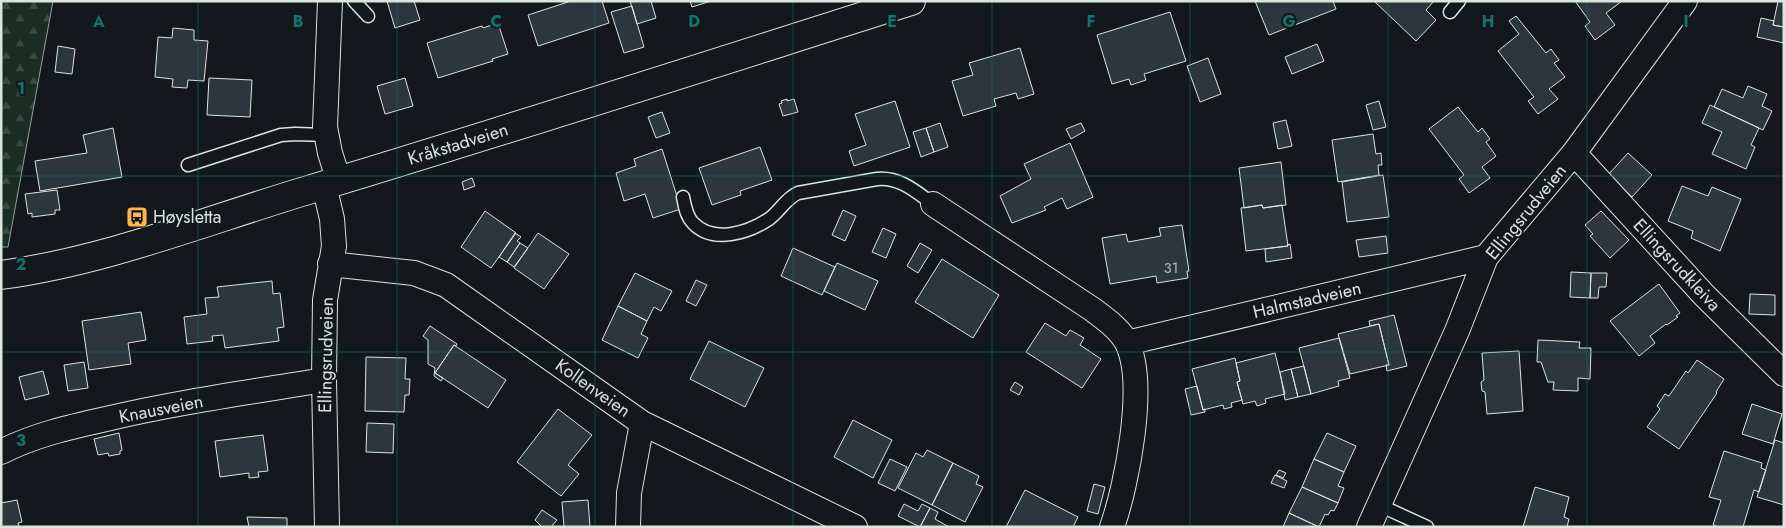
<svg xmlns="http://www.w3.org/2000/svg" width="1785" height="528" viewBox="0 0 1785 528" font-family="Jost,sans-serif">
	<defs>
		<pattern id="forest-firs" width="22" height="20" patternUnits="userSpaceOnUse" patternTransform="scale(1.25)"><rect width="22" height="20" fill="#1a2d24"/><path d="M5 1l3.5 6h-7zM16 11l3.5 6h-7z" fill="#3b4b43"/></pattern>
	</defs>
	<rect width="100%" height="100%" fill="#14181c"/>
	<path fill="url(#forest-firs)" stroke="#939e99" d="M1 1H53L8 247H1Z"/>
	<path fill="#2c363c" stroke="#d8e6dc" d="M387 1H414L420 20 395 28Z
		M571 1H602L609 23 538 46 528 15Z
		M630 1H651L656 18 637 24Z
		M690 1H711L692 7Z
		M1255 1H1333L1336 9 1269 35Z
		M1374 1H1434L1426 10 1436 20 1416 41Z
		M1575 1H1622L1606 13 1615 25 1595 40 1585 26 1590 22Z
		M1778 1H1784V27L1773 25Z
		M632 6 644 47 624 53 611 12Z
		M1170 12 1186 61 1144 74 1146 80 1131 85 1129 79 1112 84 1097 35Z
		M1516 16 1546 53 1551 49 1559 60 1554 63 1565 77 1549 89 1558 99 1538 114 1528 101 1534 97 1498 51 1519 34 1509 21Z
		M1761 18 1774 21 1773 25 1784 27V43L1757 37Z
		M498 23 508 54 492 59 493 61 438 78 427 43 482 26 483 28Z
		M173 28 194 30V40L208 41 204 81 188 80 187 88 172 87 173 79 155 77 158 37 172 38Z
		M1317 44 1324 61 1292 74 1285 57Z
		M58 46 75 49 72 74 55 72Z
		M1020 48 1034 94 1018 99 1016 93 994 99 996 106 963 116 952 81 973 75 969 63Z
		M1208 58 1221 94 1200 102 1187 66Z
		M209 78 252 80 250 117 207 115Z
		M405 78 413 106 385 114 377 86Z
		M1748 86 1767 94 1762 106 1772 111 1763 130 1714 107 1722 89 1743 98Z
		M787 99V101L794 99 798 112 783 116 779 104 782 103 781 101Z
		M895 101 910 147 854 166 849 151 866 145 855 114Z
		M1379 101 1386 127 1373 130 1366 105Z
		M1710 105 1759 128 1751 145 1755 147 1746 169 1712 154 1722 132 1702 123Z
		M1458 107 1478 132 1482 128 1490 139 1486 142 1496 156 1482 167 1490 178 1469 193 1459 179 1464 175 1429 129Z
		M662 112 670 133 656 138 648 117Z
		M1286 120 1292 146 1278 149 1273 123Z
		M940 123 948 147 934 152 926 128Z
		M1081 123 1085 131 1071 139 1066 129Z
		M113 128 122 177 40 191 35 161 87 153 83 135Z
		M926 128 934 152 921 157 913 132Z
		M1373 134 1376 154 1381 153 1382 165H1378L1379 175 1338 182 1332 140Z
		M1070 143 1093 197 1067 209 1062 198 1044 207 1046 210 1012 223 1000 196 1031 179 1024 164Z
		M760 147 772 180 740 191 741 195 712 205 699 168Z
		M662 149 681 209 653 218 645 194 624 201 616 173 636 166 634 159Z
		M1628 153 1652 175 1632 197 1608 175Z
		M1281 162 1286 205 1263 208 1262 205 1244 208 1239 168Z
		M1383 175 1389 217 1347 222 1342 182Z
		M472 178 475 186 464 190 462 182Z
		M1682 186 1708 196 1712 187 1741 199 1720 251 1691 238 1693 231 1668 221Z
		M57 190 60 210H55V214L32 217V213L28 214 25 194Z
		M1262 205 1263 208 1282 205 1288 246 1246 251 1241 208Z
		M843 210 856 216 845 241 832 235Z
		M485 211 516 233 491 268 461 247Z
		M1601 211 1629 240 1610 258 1590 236 1593 234 1585 225Z
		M1182 225 1189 271H1187L1188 278 1157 283 1156 276 1110 284 1102 238 1126 234 1128 242 1161 236 1159 228Z
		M883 228 896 234 886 258 872 252Z
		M515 233 521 237 517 241 520 243 507 262 499 257Z
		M538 233 569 254 544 289 514 268Z
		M1386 236 1388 253 1359 257 1356 240Z
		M520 243 528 248 514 267 507 262Z
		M920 243 932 250 918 273 907 266Z
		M1290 244 1292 258 1266 262 1265 249 1288 246 1287 245Z
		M793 248 835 267 822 295 781 276Z
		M942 259 999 295 973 338 915 302Z
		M837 263 878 281 865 310 824 291Z
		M1571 272 1591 273 1590 298 1570 297Z
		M635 273 672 291 661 311 654 307 647 321 618 306Z
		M1591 273H1607L1606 287H1599L1598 298H1590Z
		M696 280 707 285 696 306 686 301Z
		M272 281 273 294 280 293 284 327 277 328 279 341 225 348 223 335 212 336 213 341 187 344 184 317 207 314 205 298 219 297 217 287Z
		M1659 284 1680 313 1676 316 1678 317 1667 325 1666 324 1650 336 1655 343 1639 356 1610 321Z
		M1750 294 1775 295V315L1749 314Z
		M618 306 647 321 641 334 648 338 638 358 602 340Z
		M141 312 146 340 128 343 131 364 89 370 82 321Z
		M1394 315 1407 366 1387 371 1386 365H1389L1379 324 1370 326 1369 321Z
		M1045 323 1066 336 1070 330 1084 338 1080 345 1101 359 1082 388 1026 352Z
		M1379 324 1389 365 1350 374 1338 334Z
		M430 326 457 344 456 346 454 345 435 373 443 378 441 381 434 376 435 368 428 364V340L423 336Z
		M1339 338 1350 378 1338 381 1339 386 1311 394 1299 348Z
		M1538 340 1580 342 1579 348H1591L1590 379 1578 378V391L1553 390 1554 382H1548L1541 362H1537Z
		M709 341 764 368 745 407 690 379Z
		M454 345 506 380 488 408 435 373Z
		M1519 351 1523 411 1487 414 1485 392 1482 391 1481 382 1484 380 1482 353Z
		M1275 353 1285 394 1265 399 1266 403 1257 406 1255 401 1243 404 1237 382 1240 381 1236 363Z
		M366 357 406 358 405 379H410L409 395H405L404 412 365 411Z
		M1235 358 1240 381 1237 382 1242 400 1231 403 1232 407 1224 409 1223 405 1203 410 1192 369Z
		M1697 360 1724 379 1716 392 1717 393 1679 449 1647 427 1660 409 1657 406 1665 394 1669 396 1686 371 1688 373Z
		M84 362 88 388 68 391 64 365Z
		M1304 366 1311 394 1298 397 1291 369Z
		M1291 369 1298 397 1285 400 1280 372Z
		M43 371 49 394 25 400 19 377Z
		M1015 382 1023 387 1019 395 1010 390Z
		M1197 386 1203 410 1205 409V412L1191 415 1185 389Z
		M1752 404 1782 414 1773 444 1742 434Z
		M558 409 592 435 568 465 579 474 561 496 517 462Z
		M853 420 892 440 873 478 834 457Z
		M367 423 394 424 393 453 366 452Z
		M119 433 122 450 120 451V454L109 456 108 453 98 455 94 439Z
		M1327 433 1356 446 1344 472 1314 459Z
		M263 435 268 471 258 472 259 477 249 478V473L220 477 215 441Z
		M1775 440 1784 443V505L1757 497Z
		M927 450 953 463 932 505 898 488 916 453 923 457Z
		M1724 451 1762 463 1761 468 1766 470 1759 492 1754 490 1743 527H1719L1713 525 1721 500 1709 497Z
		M890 459 907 467 895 491 878 483Z
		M1314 459 1344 472 1338 486 1344 488 1338 503 1302 487Z
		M953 463 979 476 976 484 983 487 965 522 932 505Z
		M1279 470 1286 473 1283 478 1276 475Z
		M1275 475 1287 481 1284 488 1271 483Z
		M1094 484 1105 487 1098 514 1087 511Z
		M1302 487 1338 503 1334 511 1331 510 1328 515 1325 514 1319 527 1289 513Z
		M1535 487 1569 497 1564 517 1569 519 1567 527H1523Z
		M1025 490 1078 517 1073 527H1006Z
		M17 500 22 522 18 523 19 527H1V503Z
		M588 500 590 527H564L562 502Z
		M904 504 918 511 922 504 930 508 920 527 898 516Z
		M930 508 938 512 935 519 949 527H920Z
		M542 510 557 520 551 527H542L535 520Z
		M1289 513 1319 527H1283Z
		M247 517 287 518V527H249Z"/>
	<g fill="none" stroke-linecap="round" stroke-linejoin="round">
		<g stroke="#d8e6dc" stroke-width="15">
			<path id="service" d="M354 1 368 16
				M1450 12 1459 1
				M188 165 281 135 295 134 326 135
				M683 197C685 206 686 216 693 223 713 244 748 233 769 219 780 211 785 199 798 193L877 179C900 177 915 191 933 204
				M1379 505 1427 527"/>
		</g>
		<g stroke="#d8e6dc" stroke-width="26">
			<path id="minor" d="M330 1 325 127 330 153 339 181
				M1574 153 1704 295 1784 374
				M324 185 332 219 334 246 325 300 324 380 327 527
				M933 204 1092 309C1105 319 1120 329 1127 343 1147 383 1127 485 1112 527
				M330 264 414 273 446 285 642 423 855 527
				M1127 343 1486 257
				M1 452C34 435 70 427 106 419 178 402 251 392 324 380
				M628 527 629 493 642 423
				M1369 527 1457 331 1486 257 1574 153 1685 1"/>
		</g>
		<g stroke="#d8e6dc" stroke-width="30">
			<path id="secondary" d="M1 275C105 261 205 221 305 191 508 130 709 65 911 1"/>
		</g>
		<use href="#service" stroke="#14181c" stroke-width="12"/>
		<use href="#minor" stroke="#14181c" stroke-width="24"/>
		<use href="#secondary" stroke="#14181c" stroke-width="28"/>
	</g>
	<path fill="none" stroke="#0f766e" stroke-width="1" stroke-opacity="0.55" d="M198 1V527M397 1V527M595 1V527M793 1V527M992 1V527M1190 1V527M1388 1V527M1587 1V527M1 176H1784M1 352H1784"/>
	<defs>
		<g id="bus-square" transform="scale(1.125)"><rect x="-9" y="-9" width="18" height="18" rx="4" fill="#ffb74d" stroke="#14181c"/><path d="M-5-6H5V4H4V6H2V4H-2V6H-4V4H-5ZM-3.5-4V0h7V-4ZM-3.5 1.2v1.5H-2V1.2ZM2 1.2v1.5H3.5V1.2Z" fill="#111"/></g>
	</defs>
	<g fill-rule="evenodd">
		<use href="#bus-square" x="137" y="217"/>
	</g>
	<g text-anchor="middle" stroke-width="4" stroke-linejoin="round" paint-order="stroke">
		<g font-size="15" fill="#adbab4">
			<text x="1171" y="273">31</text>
		</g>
		<g font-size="18" fill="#d8e6dc" stroke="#14181c">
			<text transform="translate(458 144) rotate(-17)" y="6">Kråkstadveien</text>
			<text transform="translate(1526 212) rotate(-51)" y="6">Ellingsrudveien</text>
			<text transform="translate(1677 265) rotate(47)" y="6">Ellingsrudkleiva</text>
			<text transform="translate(1307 300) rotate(-13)" y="6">Halmstadveien</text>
			<text transform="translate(326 355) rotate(-89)" y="6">Ellingsrudveien</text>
			<text transform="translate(593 388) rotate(35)" y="6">Kollenveien</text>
			<text transform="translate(161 409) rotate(-11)" y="6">Knausveien</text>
		</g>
		<g font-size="18" fill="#d8e6dc" stroke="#14181c" text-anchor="start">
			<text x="153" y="223">Høysletta</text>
		</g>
	</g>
	<g font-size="16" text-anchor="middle" font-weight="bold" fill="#0f766e" stroke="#14181c" stroke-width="4" stroke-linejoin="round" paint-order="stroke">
		<text x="99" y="27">A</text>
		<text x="298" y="27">B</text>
		<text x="496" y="27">C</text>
		<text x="694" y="27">D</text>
		<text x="892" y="27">E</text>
		<text x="1091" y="27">F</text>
		<text x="1289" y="27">G</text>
		<text x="1488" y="27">H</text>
		<text x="1686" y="27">I</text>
		<text x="21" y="94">1</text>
		<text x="21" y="270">2</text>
		<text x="21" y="446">3</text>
	</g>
	<rect width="1785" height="528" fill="none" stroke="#d8e6dc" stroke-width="5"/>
</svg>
